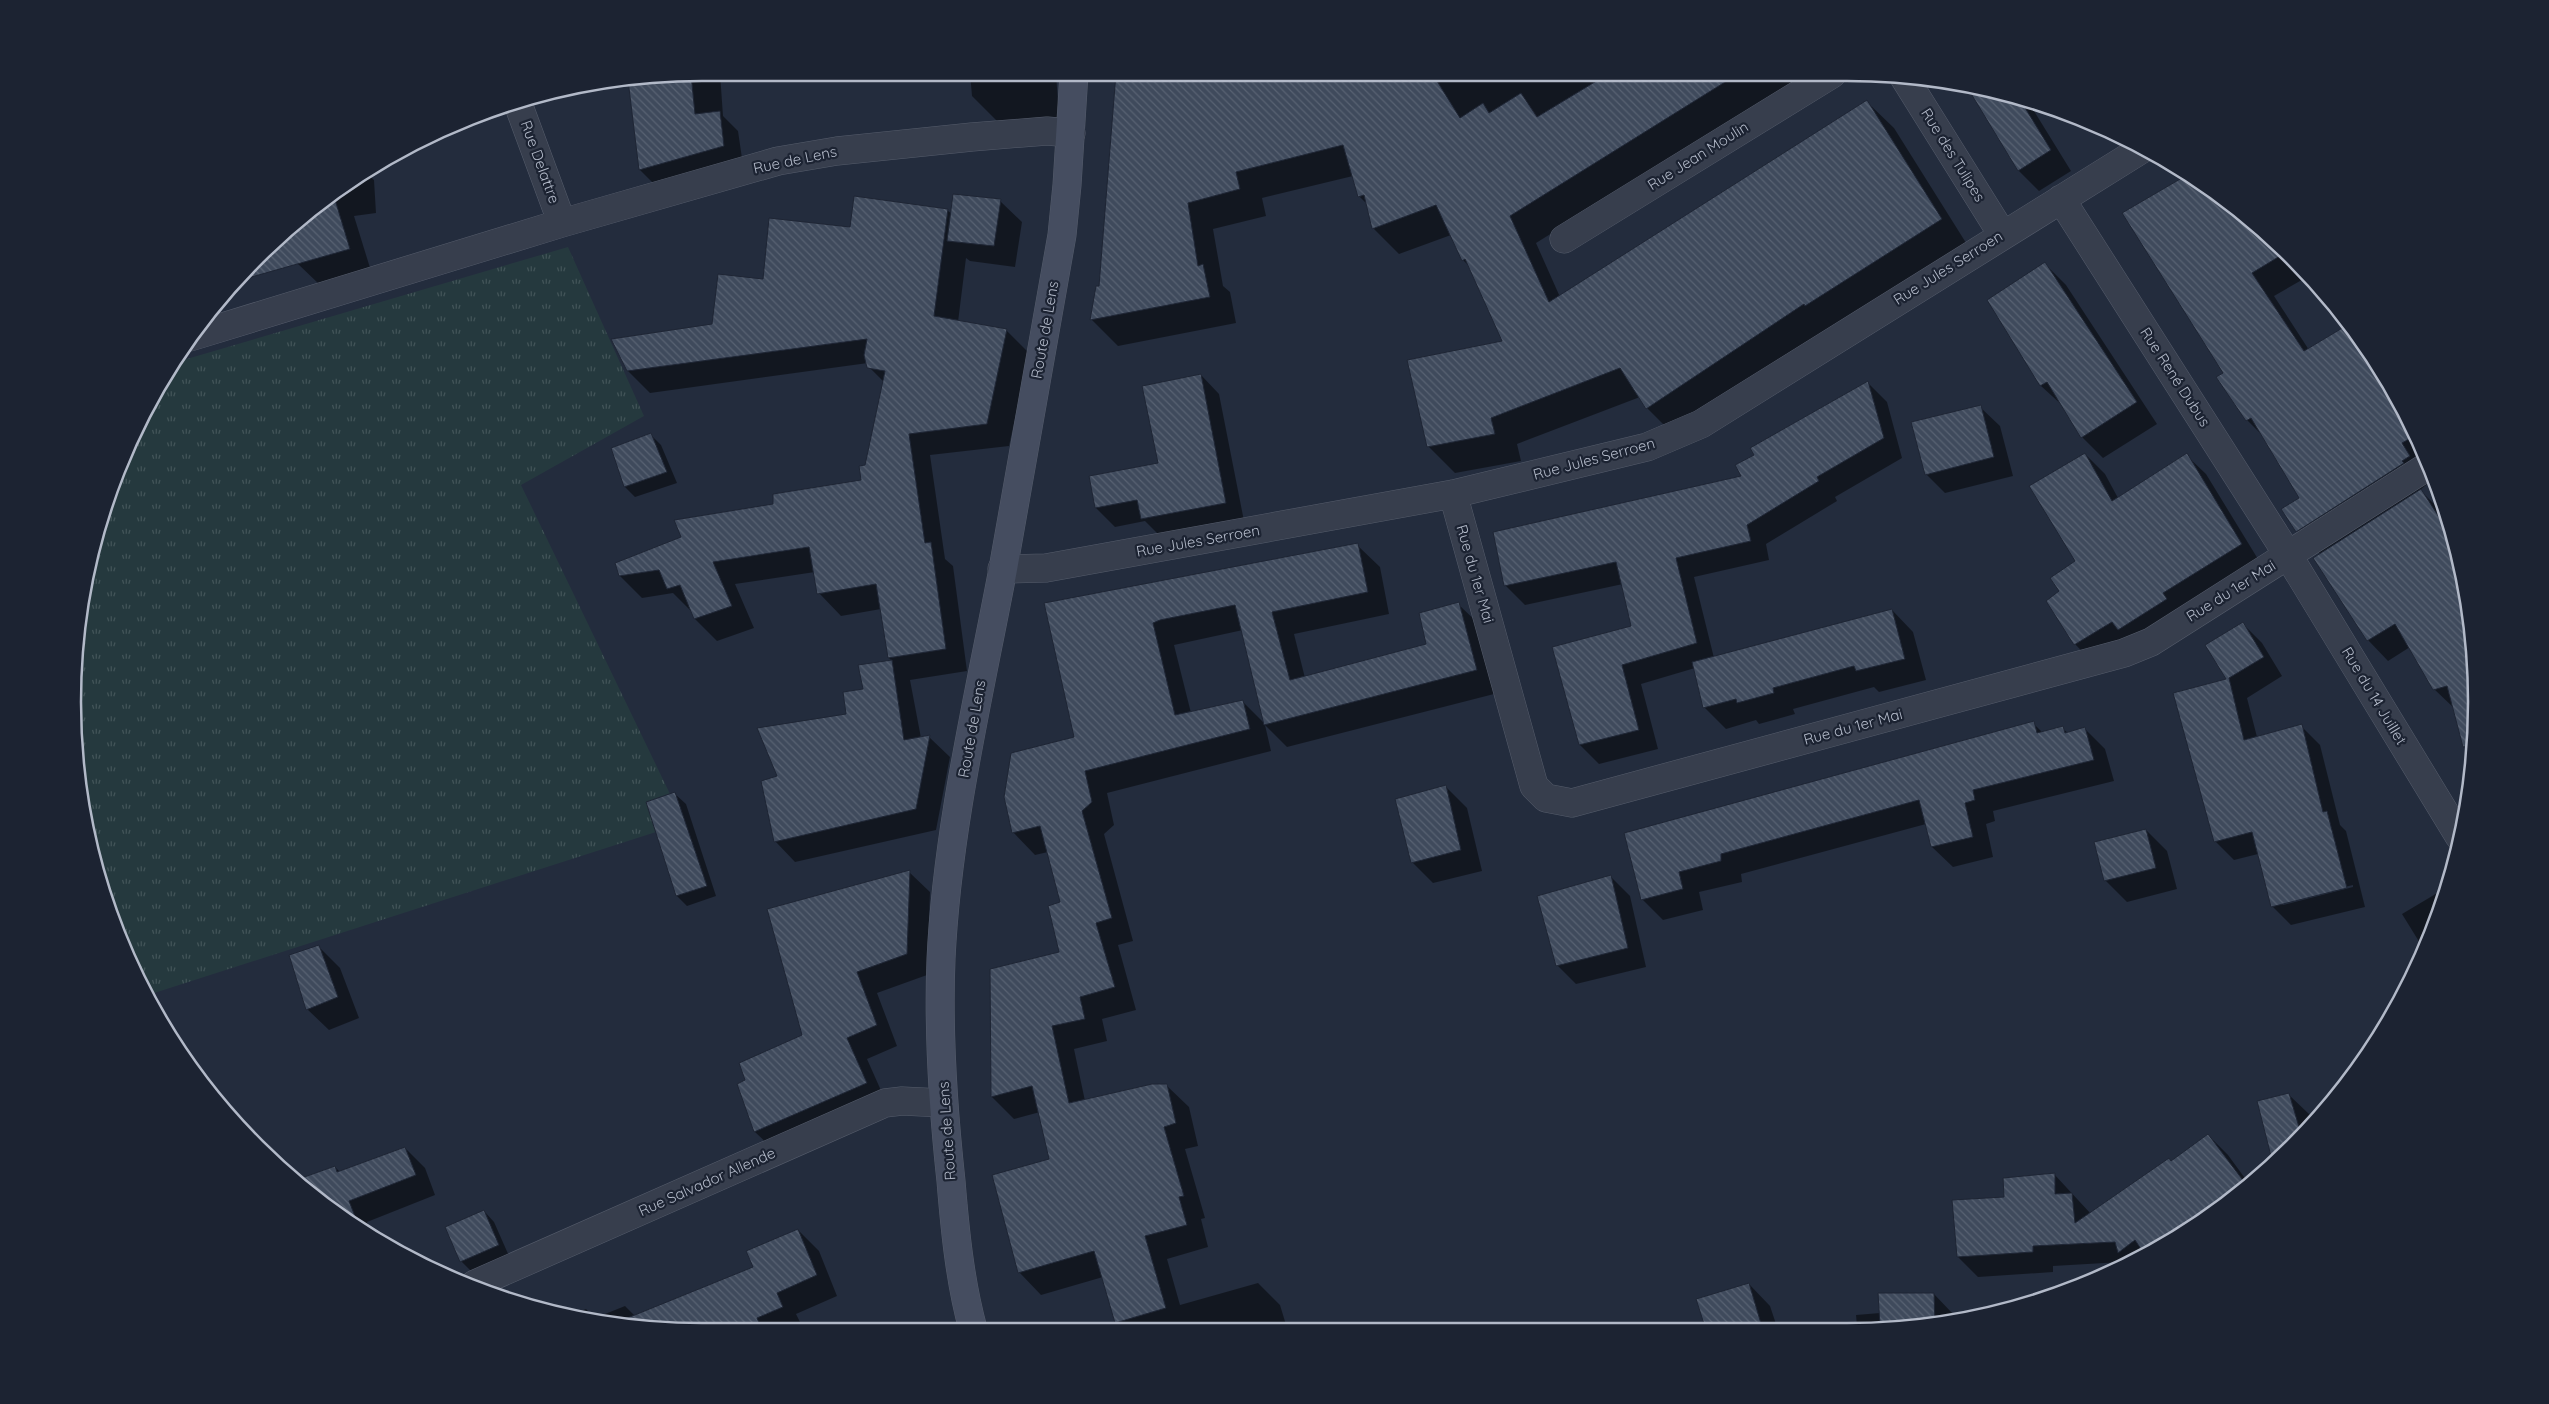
<svg xmlns="http://www.w3.org/2000/svg" width="2549" height="1404" viewBox="0 0 2549 1404" font-family="Quicksand,sans-serif">
	<defs>
		<pattern id="grass-tufts" width="24" height="20" patternUnits="userSpaceOnUse" patternTransform="scale(1.25)"><rect width="24" height="20" fill="#25393e"/><path d="M3 7l-1-3M5 7V3M7 7l1-3M15 17l-1-3M17 17v-4M19 17l1-3" fill="none" stroke="#425458"/></pattern>
		<pattern id="building-back-hatch" width="6" height="6" patternUnits="userSpaceOnUse" patternTransform="scale(1.25)"><rect width="6" height="6" fill="#3f4a5c"/><path d="M-1 5l2 2M0 0l6 6M5-1l2 2" fill="none" stroke="#586272"/></pattern>
	</defs>
	<rect width="100%" height="100%" fill="#232c3d"/>
	<path fill="url(#grass-tufts)" d="M568 247 644 416 521 485 684 823 148 995 121 943 94 865 74 743V661L94 539 121 461 173 363Z"/>
	<path fill="#0007" fill-rule="evenodd" d="M702 72 720 73 723 116 738 131 743 165 659 189 640 170 629 80Z
		M970 73H1056L1059 117 999 123 972 96Z
		M1118 73 1807 74 1536 243 1560 297 1867 102 1894 128 1968 246 1673 434 1647 408 1640 397 1517 444 1521 461 1455 473 1428 446 1504 342 1471 268 1463 260 1451 235 1399 254 1373 228 1368 205 1359 196 1353 176 1262 198 1266 216 1213 229 1223 286 1230 292 1236 323 1118 346 1092 320 1097 287H1100Z
		M1967 87 2010 94 2034 104 2031 106 2071 171 2039 191 2019 171Z
		M365 172 374 180 376 213 354 216 371 271 320 285 298 264 290 229 319 203Z
		M2188 176 2262 229 2307 277 2274 296 2309 350 2350 325 2411 423 2427 465 2425 467 2432 480 2420 490 2441 511 2455 539 2475 661 2472 769 2455 709 2434 689 2410 647 2388 661 2368 640 2320 554 2297 531 2301 498 2265 438 2247 420 2224 374 2124 214Z
		M1000 201 1022 222 1015 267 970 261 966 258 958 322 1006 330 1029 353 1009 446 930 455 945 559 953 566 967 671 910 680 921 738 929 737 950 757 936 830 795 862 775 841 779 777 848 715 864 690 860 666 892 661 889 658 881 609 841 616 819 593 815 572 735 584 754 628 717 641 695 619 691 611 673 593 642 598 620 576 775 505 862 481 884 382 869 367 868 363 650 393 628 371 713 325 764 280 851 229 947 210 952 214Z
		M2045 264 2066 285 2157 424 2103 458 2082 437 2063 406 2041 386 1989 300Z
		M1201 375 1219 394 1244 521 1161 537 1145 521 1115 527 1096 508 1159 464Z
		M1868 383 1887 402 1902 458 1835 497 1837 501 1766 544 1769 560 1694 577 1714 658 1892 610 1913 632 1926 680 1879 692 1874 687 1793 709 1795 714 1759 724 1756 720 1726 729 1705 708 1695 668 1641 684 1658 749 1599 764 1580 745 1554 648 1633 627 1623 584 1525 605 1505 585 1743 477 1756 455Z
		M1980 407 2000 426 2013 476 1945 493 1926 474Z
		M651 435 661 445 677 483 635 497 625 487Z
		M2085 454 2105 474 2118 498 2186 455 2206 474 2261 564 2094 664 2075 644 2060 592 2077 562Z
		M1357 545 1380 567 1389 614 1294 634 1305 678 1428 645 1458 604 1481 626 1498 693 1287 747 1265 725 1271 751 1107 793 1114 825 1104 834 1133 941 1118 945 1136 1010 1102 1019 1107 1041 1074 1049 1085 1101 1166 1085 1189 1107 1198 1146 1185 1149 1205 1218 1201 1219 1208 1247 1167 1259 1180 1305 1258 1283 1280 1305 1287 1328 1118 1329 1103 1277 1041 1295 1019 1272 1051 1160 1040 1112 1014 1119 992 1097 1061 953 1062 903 1048 852 1035 855 1013 832 1075 738 1045 604ZM1243 630 1265 724 1243 702 1191 713 1174 645Z
		M2243 624 2262 643 2282 676 2247 698 2257 737 2301 726 2320 745 2340 825 2346 831 2365 907 2291 925 2272 906 2258 854 2234 860 2215 841 2228 680ZM2353 885V887L2283 905V902Z
		M2033 723 2043 733 2062 728 2068 733 2085 729 2105 749 2114 781 1993 811 1995 821 1986 824 1993 857 1953 867 1932 847 1926 824 1741 874 1742 882 1699 892 1703 910 1663 920 1642 899 1625 834Z
		M1446 787 1467 808 1482 871 1433 883 1412 862Z
		M675 794 686 804 716 896 687 906 677 896Z
		M2146 830 2167 851 2177 889 2127 902 2106 881 2096 843Z
		M909 872 930 892 927 975 877 993 897 1046 867 1059 887 1104 776 1152 755 1132 738 1084 747 1081 804 1036Z
		M1611 877 1630 896 1646 967 1576 984 1557 965Z
		M2444 889 2446 891 2443 904 2423 948 2402 914Z
		M319 947 340 968 359 1018 329 1030 307 1009Z
		M2288 1094 2309 1114 2326 1109 2320 1117 2273 1159Z
		M217 1097 237 1117 241 1129 214 1098Z
		M2208 1135 2228 1155 2247 1181 2196 1226 2122 1262 2053 1266V1272L1978 1277 1958 1257 2005 1198 2054 1174 2091 1214 2172 1162Z
		M405 1148 425 1168 435 1195 367 1222 373 1238 319 1201 297 1181 335 1167 340 1172Z
		M484 1211 494 1222 509 1256 472 1272 461 1261Z
		M798 1230 819 1251 837 1296 796 1314 803 1328 798 1330H661L571 1315 586 1309 595 1318 625 1306 635 1316 755 1268Z
		M1749 1284 1770 1306 1777 1327H1706Z
		M1934 1294 1953 1314V1320L1929 1326H1857L1856 1315 1880 1313Z"/>
	<path fill="url(#building-back-hatch)" stroke="#1e2534" d="M1116 73H1432L1460 118 1483 103 1489 113 1521 93 1537 117 1608 74H1738L1510 216 1549 302 1867 100 1942 219 1805 306 1804 304 1646 409 1620 368 1491 418 1495 434 1427 447 1407 360 1502 341 1465 259 1462 261 1436 205 1372 229 1364 195 1358 197 1343 145 1236 172 1240 189 1188 203 1198 266 1203 264 1210 297 1090 320 1096 286H1099Z
		M691 74 695 114 720 111 724 146 639 170 628 80Z
		M1967 87 2019 98 2051 150 2018 171Z
		M2187 175 2262 229 2285 253 2252 273 2304 351 2349 324 2411 423 2416 435 2402 443 2410 456 2402 461 2404 463 2296 532 2281 509 2299 498 2251 418 2246 421 2216 377 2223 373 2122 213Z
		M333 193 350 249 234 282 319 203Z
		M953 194 1001 199 994 246 947 241Z
		M854 196 948 209 934 316 1007 329 987 424 909 434 925 543 931 542 946 649 888 658 876 584 817 594 809 547 713 562 732 606 694 619 680 585 667 589 659 570 619 576 615 563 681 537 674 520 773 504V494L861 480 859 466 865 465 885 371 867 368 864 355 867 339 627 371 611 339 712 324 718 274 763 279 769 218 850 227Z
		M2045 262 2137 402 2081 438 2047 382 2040 386 1987 300Z
		M1201 374 1226 503 1141 519 1137 500 1095 508 1089 476 1158 463 1142 386Z
		M1868 381 1884 438 1817 477 1819 481 1747 525 1751 541 1676 558 1697 643 1622 665 1639 730 1579 745 1552 647 1631 626 1616 562 1504 586 1493 532 1741 476 1735 465 1754 455 1750 448Z
		M1981 405 1994 457 1925 475 1911 422Z
		M651 433 667 472 624 487 611 448Z
		M2085 453 2112 501 2187 453 2242 544 2163 593 2167 599 2118 630 2112 622 2074 645 2046 601 2059 591 2050 578 2075 561 2029 486Z
		M2421 489 2455 542 2475 661 2472 746 2463 747 2447 686 2433 690 2395 624 2367 641 2313 558Z
		M1358 543 1368 592 1272 612 1290 680 1426 644 1419 613 1459 602 1477 670 1264 725 1235 605 1160 620 1153 623 1175 715 1243 700 1250 729 1085 771 1092 802 1082 811 1112 918 1096 923 1115 987 1080 997 1085 1019 1052 1026 1069 1103 1152 1084H1167L1176 1123 1164 1127 1184 1196 1179 1197 1187 1225 1145 1236 1166 1308 1115 1323 1094 1251 1018 1273 992 1175 1049 1159 1032 1086 991 1097 990 969 1059 952 1048 906 1060 902 1040 826 1012 833 1004 797 1011 753 1074 737 1044 603Z
		M1892 609 1905 659 1856 671 1854 666 1773 688 1774 693 1737 703 1736 699 1703 708 1692 662Z
		M2243 622 2264 657 2229 678 2244 740 2302 724 2323 812 2327 811 2347 888 2271 907 2252 832 2214 842 2173 693 2226 679 2205 645Z
		M892 660 904 740 930 735 916 809 774 842 761 781 777 776 757 728 846 714 843 692 863 689 858 665Z
		M2034 721 2037 733 2063 726 2065 733 2085 727 2094 760 1973 790 1975 800 1965 803 1973 837 1931 847 1919 800 1721 854V861L1679 872 1683 889 1641 900 1624 833Z
		M1446 785 1461 850 1411 863 1395 799Z
		M675 792 707 886 676 896 646 802Z
		M2146 829 2156 868 2104 881 2094 842Z
		M910 870 907 954 857 972 877 1025 847 1038 867 1083 754 1132 737 1084 745 1080 739 1063 802 1035 767 909Z
		M1611 875 1628 948 1556 966 1537 896Z
		M319 945 338 997 306 1010 289 955Z
		M2289 1093 2301 1134 2272 1160 2257 1101Z
		M2208 1134 2245 1183 2196 1226 2143 1252 2135 1240 2118 1253 2115 1242 2033 1246V1252L1957 1257 1952 1200 2004 1197 2003 1178 2055 1173V1194L2072 1193 2075 1223 2169 1158 2171 1161Z
		M405 1147 416 1175 349 1201 360 1229 319 1201 296 1180 335 1166 337 1172Z
		M484 1210 499 1245 460 1262 445 1227Z
		M798 1229 817 1275 777 1293 783 1307 757 1318 762 1330H661L615 1323 753 1267 746 1251Z
		M1749 1283 1762 1327H1705L1696 1299Z
		M1878 1293H1934L1935 1325 1880 1326Z"/>
	<g fill="none" stroke-linecap="round" stroke-linejoin="round">
		<g stroke="#555c6b" stroke-width="29">
			<path id="street" d="M1904 77 2002 234
				M517 101 562 223
				M2061 199 2288 555 2459 836
				M1564 239 1832 74
				M190 337 562 223 778 161 837 151 972 137 1047 131 1071 133
				M1453 494 1534 786 1546 798 1572 803 2124 653 2151 642 2428 466
				M1002 569 1046 568 1453 494 1647 447 1701 424 2142 149
				M475 1284 885 1103 902 1101 943 1103"/>
		</g>
		<g stroke="#555c6b" stroke-width="29">
			<path id="secondary" d="M973 1329C960 1282 955 1230 951 1181 943 1107 938 1033 941 959 947 829 979 696 1003 569 1023 458 1042 346 1062 235L1067 185 1074 73"/>
		</g>
		<use href="#street" stroke="#373e4d" stroke-width="28"/>
		<use href="#secondary" stroke="#454d60" stroke-width="28"/>
	</g>
	<g text-anchor="middle" stroke-width="4.5" stroke-linejoin="round" paint-order="stroke">
		<g font-size="15" fill="#b2b9c8" stroke="#1c2332">
			<text transform="translate(1953 155) rotate(58)" y="5">Rue des Tulipes</text>
			<text transform="translate(1698 156) rotate(-32)" y="5">Rue Jean Moulin</text>
			<text transform="translate(795 160) rotate(-12)" y="5">Rue de Lens</text>
			<text transform="translate(540 162) rotate(70)" y="5">Rue Delattre</text>
			<text transform="translate(1948 268) rotate(-32)" y="5">Rue Jules Serroen</text>
			<text transform="translate(1045 330) rotate(-80)" y="5">Route de Lens</text>
			<text transform="translate(2175 377) rotate(57)" y="5">Rue René Dubus</text>
			<text transform="translate(1594 459) rotate(-15)" y="5">Rue Jules Serroen</text>
			<text transform="translate(1198 541) rotate(-10)" y="5">Rue Jules Serroen</text>
			<text transform="translate(1475 574) rotate(74)" y="5">Rue du 1er Mai</text>
			<text transform="translate(2231 591) rotate(-32)" y="5">Rue du 1er Mai</text>
			<text transform="translate(2374 696) rotate(59)" y="5">Rue du 14 Juillet</text>
			<text transform="translate(1853 727) rotate(-15)" y="5">Rue du 1er Mai</text>
			<text transform="translate(972 729) rotate(-80)" y="5">Route de Lens</text>
			<text transform="translate(947 1131) rotate(-94)" y="5">Route de Lens</text>
			<text transform="translate(707 1182) rotate(-24)" y="5">Rue Salvador Allende</text>
		</g>
	</g>
	<path d="M0 0H2549V1404H0ZM702 81H1847A621 621 0 0 1 2468 702V702A621 621 0 0 1 1847 1323H702A621 621 0 0 1 81 702V702A621 621 0 0 1 702 81Z" fill="#1c2332" fill-rule="evenodd"/>
	<path fill="none" stroke="#b2b9c8" stroke-width="2.5" d="M702 81H1847A621 621 0 0 1 2468 702V702A621 621 0 0 1 1847 1323H702A621 621 0 0 1 81 702V702A621 621 0 0 1 702 81Z"/>
</svg>
